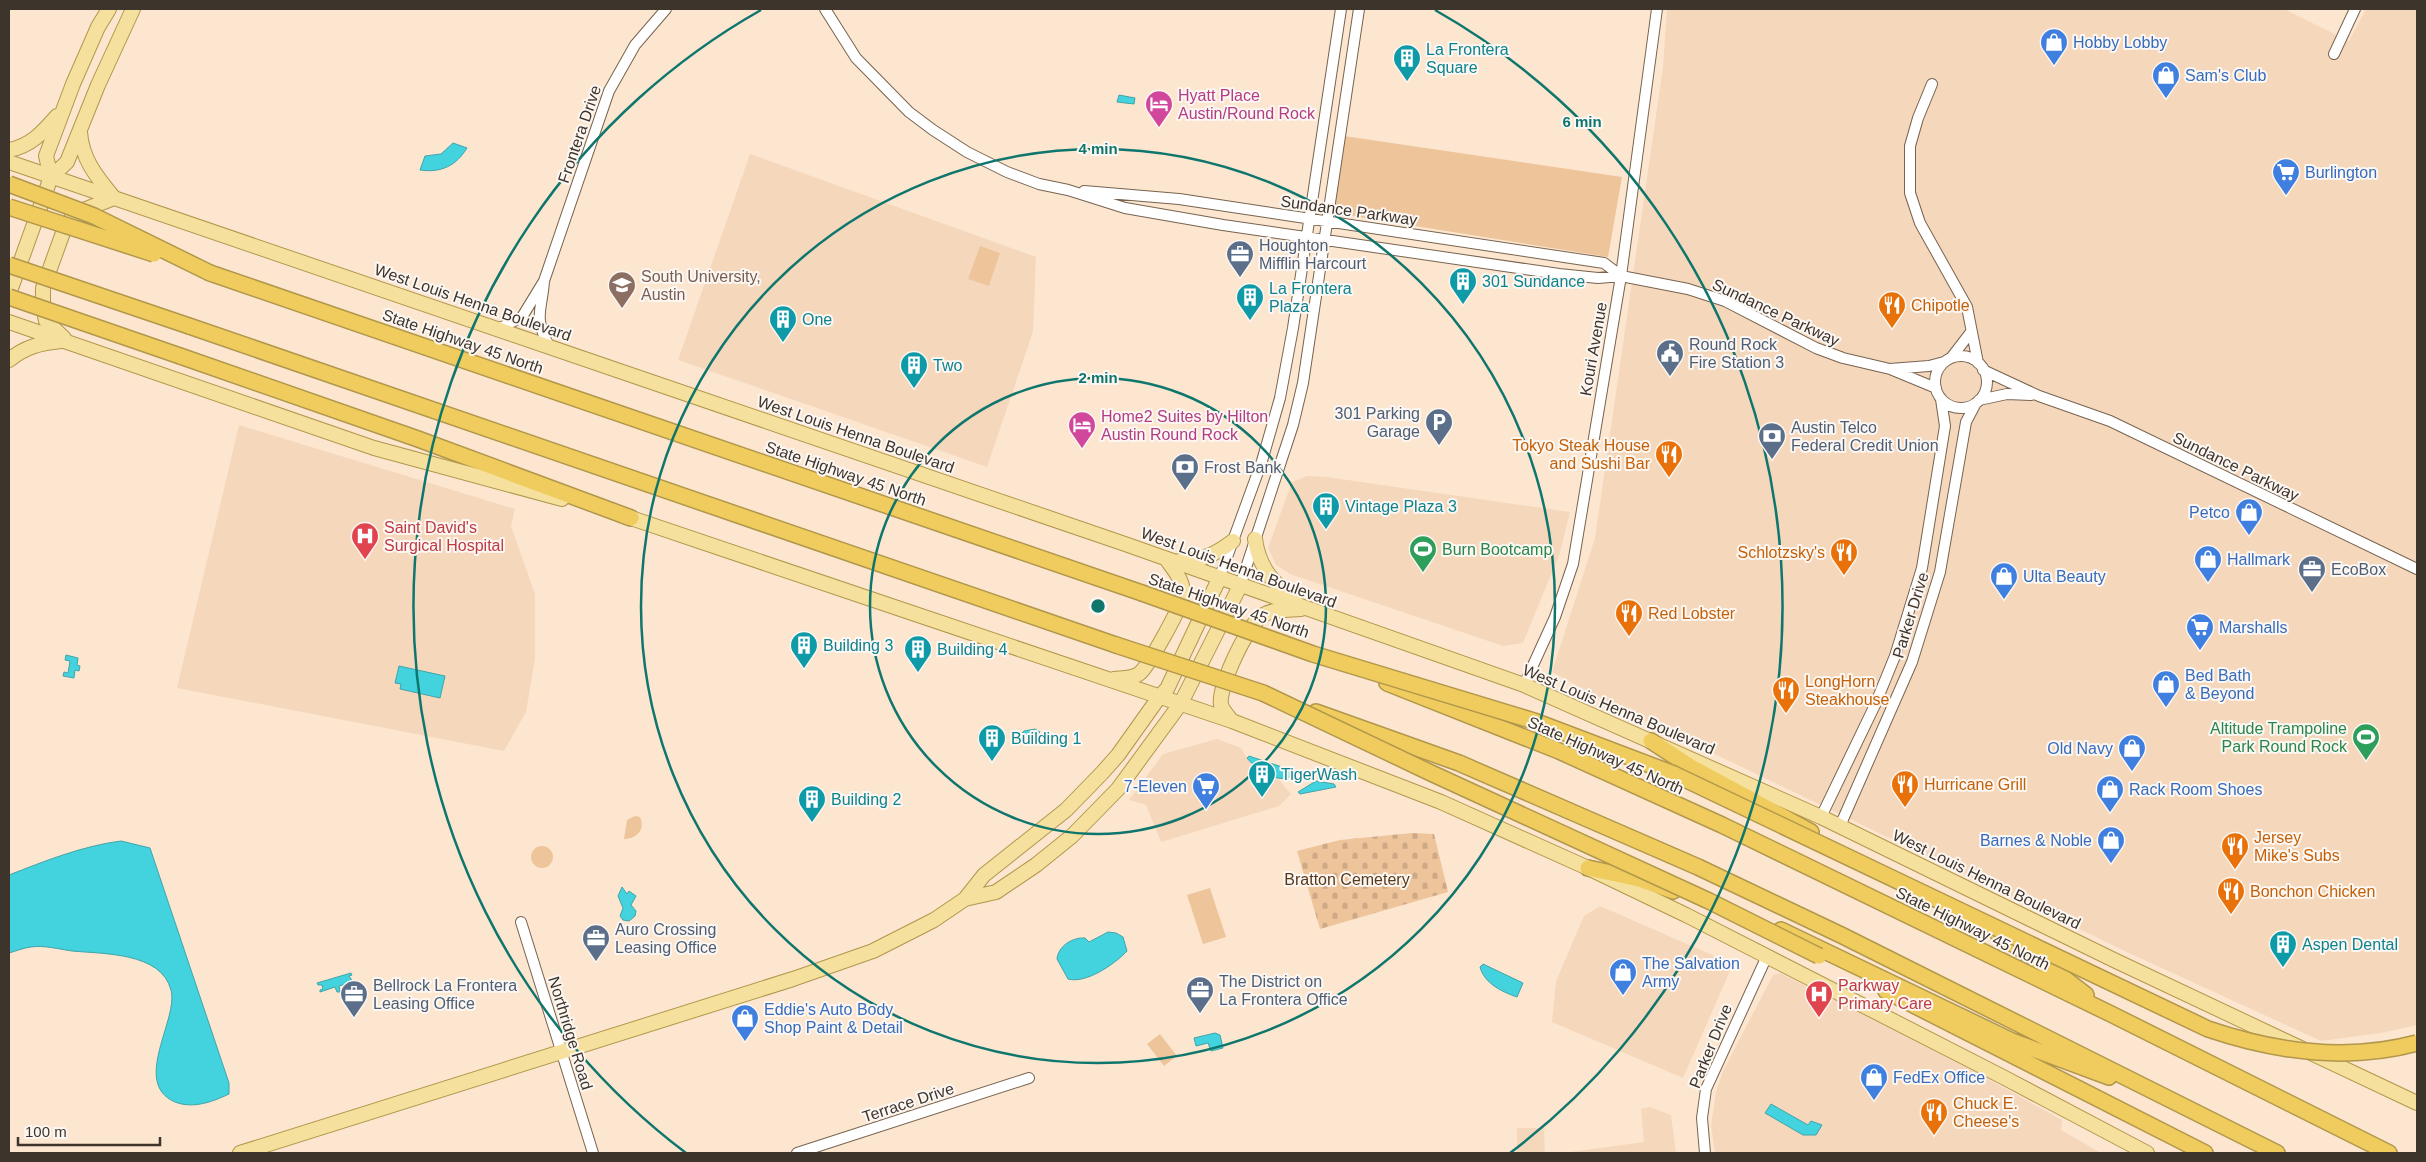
<svg xmlns="http://www.w3.org/2000/svg" width="2426" height="1162" viewBox="0 0 2426 1162" font-family="Helvetica,sans-serif">
	<defs>
		<pattern id="cemetery-stones" width="16" height="16" patternUnits="userSpaceOnUse" patternTransform="scale(1.25)"><rect width="16" height="16" fill="#eec49b"/><path d="M2 7V4a2 2 0 0 1 4 0v3zM10 15v-3a2 2 0 0 1 4 0v3z" fill="#cda986"/></pattern>
	</defs>
	<rect width="100%" height="100%" fill="#fde6cf"/>
	<path fill="#f5d8bc" d="M1667 9H2284L2349 41 2366 9H2417V1025L2381 1033 2321 1041 2131 954 1621 709 1552 672 1595 538 1663 67Z
		M750 154 1036 257 1033 332 987 467 678 360Z
		M239 425 515 509 511 526 535 594V659L526 712 504 751 177 688Z
		M1307 476 1327 477 1570 512 1560 553 1523 643 1503 646 1290 574 1276 565 1268 548 1292 482Z
		M1217 739 1241 748 1253 769 1279 780 1291 794 1279 806 1161 842 1146 805 1129 800 1163 754Z
		M1600 906 1733 964 1683 1078 1552 1022 1556 981 1584 916Z
		M1780 973 1954 1060 2062 1120 2061 1130 2101 1153H1715L1711 1125 1716 1092 1723 1071 1773 975Z
		M1650 1107 1671 1115 1676 1153H1563L1644 1142 1641 1109Z
		M1517 1128H1544L1545 1153H1517Z"/>
	<path fill="url(#cemetery-stones)" d="M1412 833 1434 834 1448 892 1320 929 1297 851 1340 840Z"/>
	<path fill="#eec49b" d="M1344 136 1622 177 1608 257 1334 213Z
		M980 246 1000 253 989 286 968 279Z
		M635 816 640 817C646 830 636 839 624 839L627 820Z
		M531 857a11 11 0 1 1 22 0a11 11 0 1 1-22 0Z
		M1210 888 1226 937 1203 944 1187 895Z
		M1160 1034 1177 1056 1164 1066 1147 1044Z"/>
	<path fill="#43d3df" stroke="#41a3a9" d="M1119 95 1135 98 1134 104 1117 102Z
		M453 143 467 148C456 166 441 173 420 170L425 156 441 154Z
		M1073 420 1089 426 1086 433 1070 427Z
		M66 655 78 658 77 665 80 666 79 671 75 670 74 678 63 676 64 672 68 673 70 661 65 660Z
		M399 666 445 676 440 698 400 689 401 684 395 683Z
		M1035 729 1040 732 1028 743 1016 744V739L1024 731Z
		M1249 756 1294 771 1296 773C1281 787 1257 771 1247 758Z
		M1316 781 1334 784 1336 787 1300 794 1298 792Z
		M121 841 150 848 229 1083V1094C212 1102 193 1109 175 1102 131 1083 179 1019 171 990 161 952 103 954 72 951 59 949 43 945 31 947 23 948 16 951 9 953V875C45 861 82 846 121 841Z
		M622 887 627 894 629 891 636 896 631 905 636 911 635 916 629 921 623 920 620 916 623 908 618 896Z
		M1108 932 1116 933 1123 937 1127 951C1115 964 1086 984 1068 979L1057 959C1058 946 1073 937 1085 938L1089 942Z
		M1483 964 1523 983 1517 997C1502 992 1484 983 1480 967Z
		M351 973 352 975 349 976 353 982 339 986 340 992H337L335 987 320 992V990L323 989 322 985H318L317 983Z
		M1215 1033 1220 1035 1223 1048 1211 1051 1208 1043 1196 1046 1194 1038Z
		M1771 1104 1808 1125 1811 1121 1822 1125 1816 1135H1803L1765 1113Z"/>
	<g fill="none" stroke-linecap="round" stroke-linejoin="round">
		<g stroke="#77634f" stroke-width="12">
			<path id="minor" d="M825 9 856 58 909 112 933 130 967 152 1007 172 1039 184 1068 190 1125 208 1223 225 1559 274 1598 278 1621 276 1688 289 1725 301 1816 348 1843 358 1890 369 1936 388
				M2334 54 2355 9
				M1932 84 1918 118 1910 146V193L1920 223 1967 307 1978 363
				M1084 191 1179 199 1604 263 1621 276
				M544 281C542 311 533 316 549 346
				M498 329 522 317 544 281 609 91 635 45 666 9
				M1935 382a26 26 0 1 1 52 0a26 26 0 1 1-52 0Z
				M1951 358 1971 332
				M1890 369 1929 366 1944 362
				M1983 370 2039 396 2110 421 2417 569
				M1979 400 2007 394 2031 395
				M1219 579 1262 461 1280 398 1293 328 1341 9
				M1240 586 1293 425 1303 383 1359 9
				M1524 685 1555 617 1573 564 1621 276 1657 9
				M1821 817 1875 705 1895 656 1922 568 1945 426 1941 399
				M1840 826 1912 662 1940 572 1966 422 1976 403
				M521 922 593 1153
				M797 1153 1029 1078
				M1705 1153 1702 1118 1706 1089 1767 956"/>
		</g>
		<g stroke="#b1974c" stroke-width="16">
			<path id="major" d="M80 132C82 160 97 177 114 198
				M9 150C31 146 43 132 57 116
				M9 162 1125 544 1524 685 1821 817 2116 961 2417 1103
				M51 177 46 156 73 84 98 27 109 9
				M9 294 51 177 67 162 98 85 133 9
				M9 322 374 448 562 499
				M64 338 46 321 43 306V288L65 227 76 213 114 198
				M9 360C25 347 40 343 61 341
				M622 515 1232 721 1441 802 1588 868 1686 915 2003 1077 2147 1153
				M1255 539C1259 569 1274 583 1296 602
				M1179 561C1200 562 1216 554 1233 541
				M1114 679C1122 678 1133 679 1140 673 1149 665 1182 606 1183 595 1184 581 1174 570 1167 560
				M1232 721C1228 716 1223 711 1221 705 1218 687 1247 625 1263 615 1273 609 1289 610 1301 609
				M965 899 996 892 1036 865 1072 836 1118 789 1181 703 1240 586
				M240 1153 793 979 873 951 934 920 965 899 984 875 1066 810 1102 773 1118 755 1160 696 1167 689 1219 579"/>
		</g>
		<g stroke="#b1974c" stroke-width="18">
			<path id="highway" d="M210 273 1142 593
				M189 326 1116 645
				M180 356 418 439 631 518
				M1387 683 1559 751 1722 825 2111 1014 2389 1153
				M1316 712 1459 763 1698 867 1841 935 2277 1153
				M1651 741 1691 767 1811 832
				M1588 868 1639 879 1673 891
				M1781 930 2012 1041 2109 1077
				M1998 934 2060 975 2086 995
				M1886 991 2205 1153"/>
		</g>
		<use href="#minor" stroke="#fff" stroke-width="10"/>
		<use href="#major" stroke="#f5e09e" stroke-width="14"/>
		<use href="#highway" stroke="#efcc5d" stroke-width="15"/>
		<g stroke="#b1974c" stroke-width="18" stroke-linecap="butt">
			<path id="highway-bridge" d="M9 184 94 216 210 273
				M9 207 154 254
				M9 265 189 326
				M9 297 180 356
				M1142 593 1313 654 1534 721 1674 774 2208 1029C2276 1052 2347 1062 2417 1043
				M1116 645 1263 693 1431 773 1709 901 1819 956"/>
		</g>
		<use href="#highway-bridge" stroke="#efcc5d" stroke-width="15"/>
	</g>
	<g fill="none" stroke="#0f766e" stroke-width="2.5">
		<circle cx="1098" cy="606" r="228"/>
		<circle cx="1098" cy="606" r="457"/>
		<path d="M686 1153A685 685 0 0 1 761 10M1435 10A685 685 0 0 1 1510 1153"/>
	</g>
	<defs>
		<g id="shop-pin" transform="scale(1.4375)"><path d="M0 17L-7.5 6A9.5 9.5 0 1 1 7.5 6Z" fill="#3f7fe0" stroke="#fcf7f2"/><path d="M-5-2.5h2.3a2.7 3.5 0 0 1 5.4 0H5L5.5 6h-11ZM-1.5-2.5h3a1.5 2.3 0 0 0-3 0Z" fill="#fff"/></g>
		<g id="building-pin" transform="scale(1.4375)"><path d="M0 17L-7.5 6A9.5 9.5 0 1 1 7.5 6Z" fill="#0f9aa8" stroke="#fcf7f2"/><path d="M-4-6H4V6H1V3H-1V6H-4ZM-2.5-4.3h1.7v1.8h-1.7ZM.8-4.3h1.7v1.8H.8ZM-2.5-1h1.7V.8h-1.7ZM.8-1h1.7V.8H.8Z" fill="#fff"/></g>
		<g id="hotel-pin" transform="scale(1.4375)"><path d="M0 17L-7.5 6A9.5 9.5 0 1 1 7.5 6Z" fill="#d1479c" stroke="#fcf7f2"/><path d="M-6-4.5h1.5V1H6V5H4.5V3h-9V5H-6ZM-4 0a1.8 1.8 0 1 1 3.6 0ZM.5 0V-2.5h3Q6-2.5 6 0Z" fill="#fff"/></g>
		<g id="supermarket-pin" transform="scale(1.4375)"><path d="M0 17L-7.5 6A9.5 9.5 0 1 1 7.5 6Z" fill="#3f7fe0" stroke="#fcf7f2"/><path d="M-6-5.5h2.5l.6 2H6L4.5 2H-2.5L-4.4-4H-6ZM-1.5 3.2a1.3 1.3 0 1 0 .1 0ZM3 3.2a1.3 1.3 0 1 0 .1 0Z" fill="#fff"/></g>
		<g id="office-pin" transform="scale(1.4375)"><path d="M0 17L-7.5 6A9.5 9.5 0 1 1 7.5 6Z" fill="#5c6f8a" stroke="#fcf7f2"/><path d="M-6-3h4V-5.5h4V-3h4V5H-6ZM-1-4.5V-3h2v-1.5ZM-6 0V1H6V0Z" fill="#fff"/></g>
		<g id="university-pin" transform="scale(1.4375)"><path d="M0 17L-7.5 6A9.5 9.5 0 1 1 7.5 6Z" fill="#8d6e63" stroke="#fcf7f2"/><path d="M0-5L7-2L0 1L-7-2ZM-4 1L0 2.5L4 1V4Q0 6-4 4Z" fill="#fff"/></g>
		<g id="restaurant-pin" transform="scale(1.4375)"><path d="M0 17L-7.5 6A9.5 9.5 0 1 1 7.5 6Z" fill="#e8710a" stroke="#fcf7f2"/><path d="M-5-6h1v4h1v-4h1v4h1v-4h1v5L-1.5 .5V6h-2V.5L-5-1ZM5-6V6H3V1.5H1.5Q1.5-4 5-6Z" fill="#fff"/></g>
		<g id="civic-pin" transform="scale(1.4375)"><path d="M0 17L-7.5 6A9.5 9.5 0 1 1 7.5 6Z" fill="#5c6f8a" stroke="#fcf7f2"/><path d="M-.6-6.5H3V-4.5H.6V-3L4-1V1h2V6H-6V1h2V-1L-.6-3ZM-1.2 2.5V6h2.4V2.5Z" fill="#fff"/></g>
		<g id="parking-pin" transform="scale(1.4375)"><path d="M0 17L-7.5 6A9.5 9.5 0 1 1 7.5 6Z" fill="#5c6f8a" stroke="#fcf7f2"/><path d="M-3.5-5.5H1a3.5 3.5 0 0 1 0 7H-1V5.5H-3.5ZM-1-3.4V-.6H.8a1.4 1.4 0 0 0 0-2.8Z" fill="#fff"/></g>
		<g id="bank-pin" transform="scale(1.4375)"><path d="M0 17L-7.5 6A9.5 9.5 0 1 1 7.5 6Z" fill="#5c6f8a" stroke="#fcf7f2"/><path d="M-6-4H6V4H-6ZM0-2.3a2.3 2.3 0 1 0 0 4.6a2.3 2.3 0 1 0 0-4.6Z" fill="#fff"/></g>
		<g id="hospital-pin" transform="scale(1.4375)"><path d="M0 17L-7.5 6A9.5 9.5 0 1 1 7.5 6Z" fill="#e0444e" stroke="#fcf7f2"/><path d="M-5-5h3v3.5h4V-5h3V5h-3V1.5h-4V5h-3Z" fill="#fff"/></g>
		<g id="stadium-pin" transform="scale(1.4375)"><path d="M0 17L-7.5 6A9.5 9.5 0 1 1 7.5 6Z" fill="#2e9e5b" stroke="#fcf7f2"/><path d="M0-5a6.5 5 0 1 0 0 10a6.5 5 0 1 0 0-10ZM-3.5-1.8h7v3.6h-7Z" fill="#fff"/></g>
	</defs>
	<g fill-rule="evenodd">
		<use href="#shop-pin" x="2054" y="42"/>
		<use href="#building-pin" x="1407" y="58"/>
		<use href="#shop-pin" x="2166" y="75"/>
		<use href="#hotel-pin" x="1159" y="104"/>
		<use href="#supermarket-pin" x="2286" y="172"/>
		<use href="#office-pin" x="1240" y="254"/>
		<use href="#building-pin" x="1463" y="281"/>
		<use href="#university-pin" x="622" y="285"/>
		<use href="#building-pin" x="1250" y="297"/>
		<use href="#restaurant-pin" x="1892" y="305"/>
		<use href="#building-pin" x="783" y="319"/>
		<use href="#civic-pin" x="1670" y="353"/>
		<use href="#building-pin" x="914" y="365"/>
		<use href="#parking-pin" x="1439" y="422"/>
		<use href="#hotel-pin" x="1082" y="425"/>
		<use href="#bank-pin" x="1772" y="436"/>
		<use href="#restaurant-pin" x="1669" y="454"/>
		<use href="#bank-pin" x="1185" y="467"/>
		<use href="#building-pin" x="1326" y="506"/>
		<use href="#shop-pin" x="2249" y="512"/>
		<use href="#hospital-pin" x="365" y="536"/>
		<use href="#stadium-pin" x="1423" y="549"/>
		<use href="#restaurant-pin" x="1844" y="552"/>
		<use href="#shop-pin" x="2208" y="559"/>
		<use href="#office-pin" x="2312" y="569"/>
		<use href="#shop-pin" x="2004" y="576"/>
		<use href="#restaurant-pin" x="1629" y="613"/>
		<use href="#supermarket-pin" x="2200" y="627"/>
		<use href="#building-pin" x="804" y="645"/>
		<use href="#building-pin" x="918" y="649"/>
		<use href="#shop-pin" x="2166" y="684"/>
		<use href="#restaurant-pin" x="1786" y="690"/>
		<use href="#stadium-pin" x="2366" y="737"/>
		<use href="#building-pin" x="992" y="738"/>
		<use href="#shop-pin" x="2132" y="748"/>
		<use href="#building-pin" x="1262" y="774"/>
		<use href="#restaurant-pin" x="1905" y="784"/>
		<use href="#supermarket-pin" x="1206" y="786"/>
		<use href="#shop-pin" x="2110" y="789"/>
		<use href="#building-pin" x="812" y="799"/>
		<use href="#shop-pin" x="2111" y="840"/>
		<use href="#restaurant-pin" x="2235" y="846"/>
		<use href="#restaurant-pin" x="2231" y="891"/>
		<use href="#office-pin" x="596" y="938"/>
		<use href="#building-pin" x="2283" y="944"/>
		<use href="#shop-pin" x="1623" y="972"/>
		<use href="#office-pin" x="1200" y="990"/>
		<use href="#office-pin" x="354" y="994"/>
		<use href="#hospital-pin" x="1819" y="994"/>
		<use href="#shop-pin" x="745" y="1018"/>
		<use href="#shop-pin" x="1874" y="1077"/>
		<use href="#restaurant-pin" x="1934" y="1112"/>
	</g>
	<g text-anchor="middle" stroke-width="4" stroke-linejoin="round" paint-order="stroke">
		<g font-size="16" fill="#366cbe" stroke="#fcf7f2" text-anchor="start">
			<text x="2073" y="48">Hobby Lobby</text>
			<text x="2185" y="81">Sam's Club</text>
			<text x="2305" y="178">Burlington</text>
			<text x="2230" y="518" text-anchor="end">Petco</text>
			<text x="2227" y="565">Hallmark</text>
			<text x="2023" y="582">Ulta Beauty</text>
			<text x="2219" y="633">Marshalls</text>
			<text x="2185" y="681">Bed Bath<tspan x="2185" dy="18">&amp; Beyond</tspan></text>
			<text x="2113" y="754" text-anchor="end">Old Navy</text>
			<text x="1187" y="792" text-anchor="end">7-Eleven</text>
			<text x="2129" y="795">Rack Room Shoes</text>
			<text x="2092" y="846" text-anchor="end">Barnes &amp; Noble</text>
			<text x="1642" y="969">The Salvation<tspan x="1642" dy="18">Army</tspan></text>
			<text x="764" y="1015">Eddie's Auto Body<tspan x="764" dy="18">Shop Paint &amp; Detail</tspan></text>
			<text x="1893" y="1083">FedEx Office</text>
		</g>
		<g font-size="16" fill="#0d838f" stroke="#fcf7f2" text-anchor="start">
			<text x="1426" y="55">La Frontera<tspan x="1426" dy="18">Square</tspan></text>
			<text x="1482" y="287">301 Sundance</text>
			<text x="1269" y="294">La Frontera<tspan x="1269" dy="18">Plaza</tspan></text>
			<text x="802" y="325">One</text>
			<text x="933" y="371">Two</text>
			<text x="1345" y="512">Vintage Plaza 3</text>
			<text x="823" y="651">Building 3</text>
			<text x="937" y="655">Building 4</text>
			<text x="1011" y="744">Building 1</text>
			<text x="1281" y="780">TigerWash</text>
			<text x="831" y="805">Building 2</text>
			<text x="2302" y="950">Aspen Dental</text>
		</g>
		<g font-size="16" fill="#b23c85" stroke="#fcf7f2" text-anchor="start">
			<text x="1178" y="101">Hyatt Place<tspan x="1178" dy="18">Austin/Round Rock</tspan></text>
			<text x="1101" y="422">Home2 Suites by Hilton<tspan x="1101" dy="18">Austin Round Rock</tspan></text>
		</g>
		<g font-size="16" fill="#3d342c" stroke="#fcf7f2">
			<text transform="translate(579 134) rotate(-71)" y="6">Frontera Drive</text>
			<text transform="translate(1349 210) rotate(8)" y="6">Sundance Parkway</text>
			<text transform="translate(473 302) rotate(19)" y="6">West Louis Henna Boulevard</text>
			<text transform="translate(1776 312) rotate(25)" y="6">Sundance Parkway</text>
			<text transform="translate(463 341) rotate(19)" y="6">State Highway 45 North</text>
			<text transform="translate(1593 349) rotate(-80)" y="6">Kouri Avenue</text>
			<text transform="translate(856 434) rotate(19)" y="6">West Louis Henna Boulevard</text>
			<text transform="translate(2236 466) rotate(26)" y="6">Sundance Parkway</text>
			<text transform="translate(846 473) rotate(19)" y="6">State Highway 45 North</text>
			<text transform="translate(1239 567) rotate(20)" y="6">West Louis Henna Boulevard</text>
			<text transform="translate(1229 605) rotate(19)" y="6">State Highway 45 North</text>
			<text transform="translate(1910 615) rotate(-73)" y="6">Parker Drive</text>
			<text transform="translate(1619 709) rotate(23)" y="6">West Louis Henna Boulevard</text>
			<text transform="translate(1606 755) rotate(24)" y="6">State Highway 45 North</text>
			<text transform="translate(1987 879) rotate(26)" y="6">West Louis Henna Boulevard</text>
			<text transform="translate(1973 928) rotate(26)" y="6">State Highway 45 North</text>
			<text transform="translate(571 1033) rotate(73)" y="6">Northridge Road</text>
			<text transform="translate(1710 1046) rotate(-68)" y="6">Parker Drive</text>
			<text transform="translate(908 1102) rotate(-18)" y="6">Terrace Drive</text>
		</g>
		<g font-size="16" fill="#4e5e75" stroke="#fcf7f2" text-anchor="start">
			<text x="1259" y="251">Houghton<tspan x="1259" dy="18">Mifflin Harcourt</tspan></text>
			<text x="1689" y="350">Round Rock<tspan x="1689" dy="18">Fire Station 3</tspan></text>
			<text x="1420" y="419" text-anchor="end">301 Parking<tspan x="1420" dy="18">Garage</tspan></text>
			<text x="1791" y="433">Austin Telco<tspan x="1791" dy="18">Federal Credit Union</tspan></text>
			<text x="1204" y="473">Frost Bank</text>
			<text x="2331" y="575">EcoBox</text>
			<text x="615" y="935">Auro Crossing<tspan x="615" dy="18">Leasing Office</tspan></text>
			<text x="1219" y="987">The District on<tspan x="1219" dy="18">La Frontera Office</tspan></text>
			<text x="373" y="991">Bellrock La Frontera<tspan x="373" dy="18">Leasing Office</tspan></text>
		</g>
		<g font-size="16" fill="#785e54" stroke="#fcf7f2" text-anchor="start">
			<text x="641" y="282">South University,<tspan x="641" dy="18">Austin</tspan></text>
		</g>
		<g font-size="16" fill="#c56008" stroke="#fcf7f2" text-anchor="start">
			<text x="1911" y="311">Chipotle</text>
			<text x="1650" y="451" text-anchor="end">Tokyo Steak House<tspan x="1650" dy="18">and Sushi Bar</tspan></text>
			<text x="1825" y="558" text-anchor="end">Schlotzsky's</text>
			<text x="1648" y="619">Red Lobster</text>
			<text x="1805" y="687">LongHorn<tspan x="1805" dy="18">Steakhouse</tspan></text>
			<text x="1924" y="790">Hurricane Grill</text>
			<text x="2254" y="843">Jersey<tspan x="2254" dy="18">Mike's Subs</tspan></text>
			<text x="2250" y="897">Bonchon Chicken</text>
			<text x="1953" y="1109">Chuck E.<tspan x="1953" dy="18">Cheese's</tspan></text>
		</g>
		<g font-size="16" fill="#be3a42" stroke="#fcf7f2" text-anchor="start">
			<text x="384" y="533">Saint David's<tspan x="384" dy="18">Surgical Hospital</tspan></text>
			<text x="1838" y="991">Parkway<tspan x="1838" dy="18">Primary Care</tspan></text>
		</g>
		<g font-size="16" fill="#27864d" stroke="#fcf7f2" text-anchor="start">
			<text x="1442" y="555">Burn Bootcamp</text>
			<text x="2347" y="734" text-anchor="end">Altitude Trampoline<tspan x="2347" dy="18">Park Round Rock</tspan></text>
		</g>
		<g font-size="16" fill="#563a1b" stroke="#fcf7f2">
			<text x="1347" y="885">Bratton Cemetery</text>
		</g>
	</g>
	<circle cx="1098" cy="606" r="8" fill="#0f766e" stroke="#fcf7f2" stroke-width="2.5"/>
	<g font-size="15" text-anchor="middle" font-weight="bold" fill="#0f766e" stroke="#fcf7f2" stroke-width="4" stroke-linejoin="round" paint-order="stroke">
		<text x="1582" y="127">6 min</text>
		<text x="1098" y="154">4 min</text>
		<text x="1098" y="383">2 min</text>
	</g>
	<rect width="2426" height="1162" fill="none" stroke="#3d342c" stroke-width="20"/>
	<path d="M18 1137v8h142v-8" fill="none" stroke="#3d342c" stroke-width="2.5"/>
	<text x="25" y="1137" font-size="15" fill="#3d342c" stroke="#fcf7f2" stroke-width="4" paint-order="stroke">100 m</text>
</svg>
